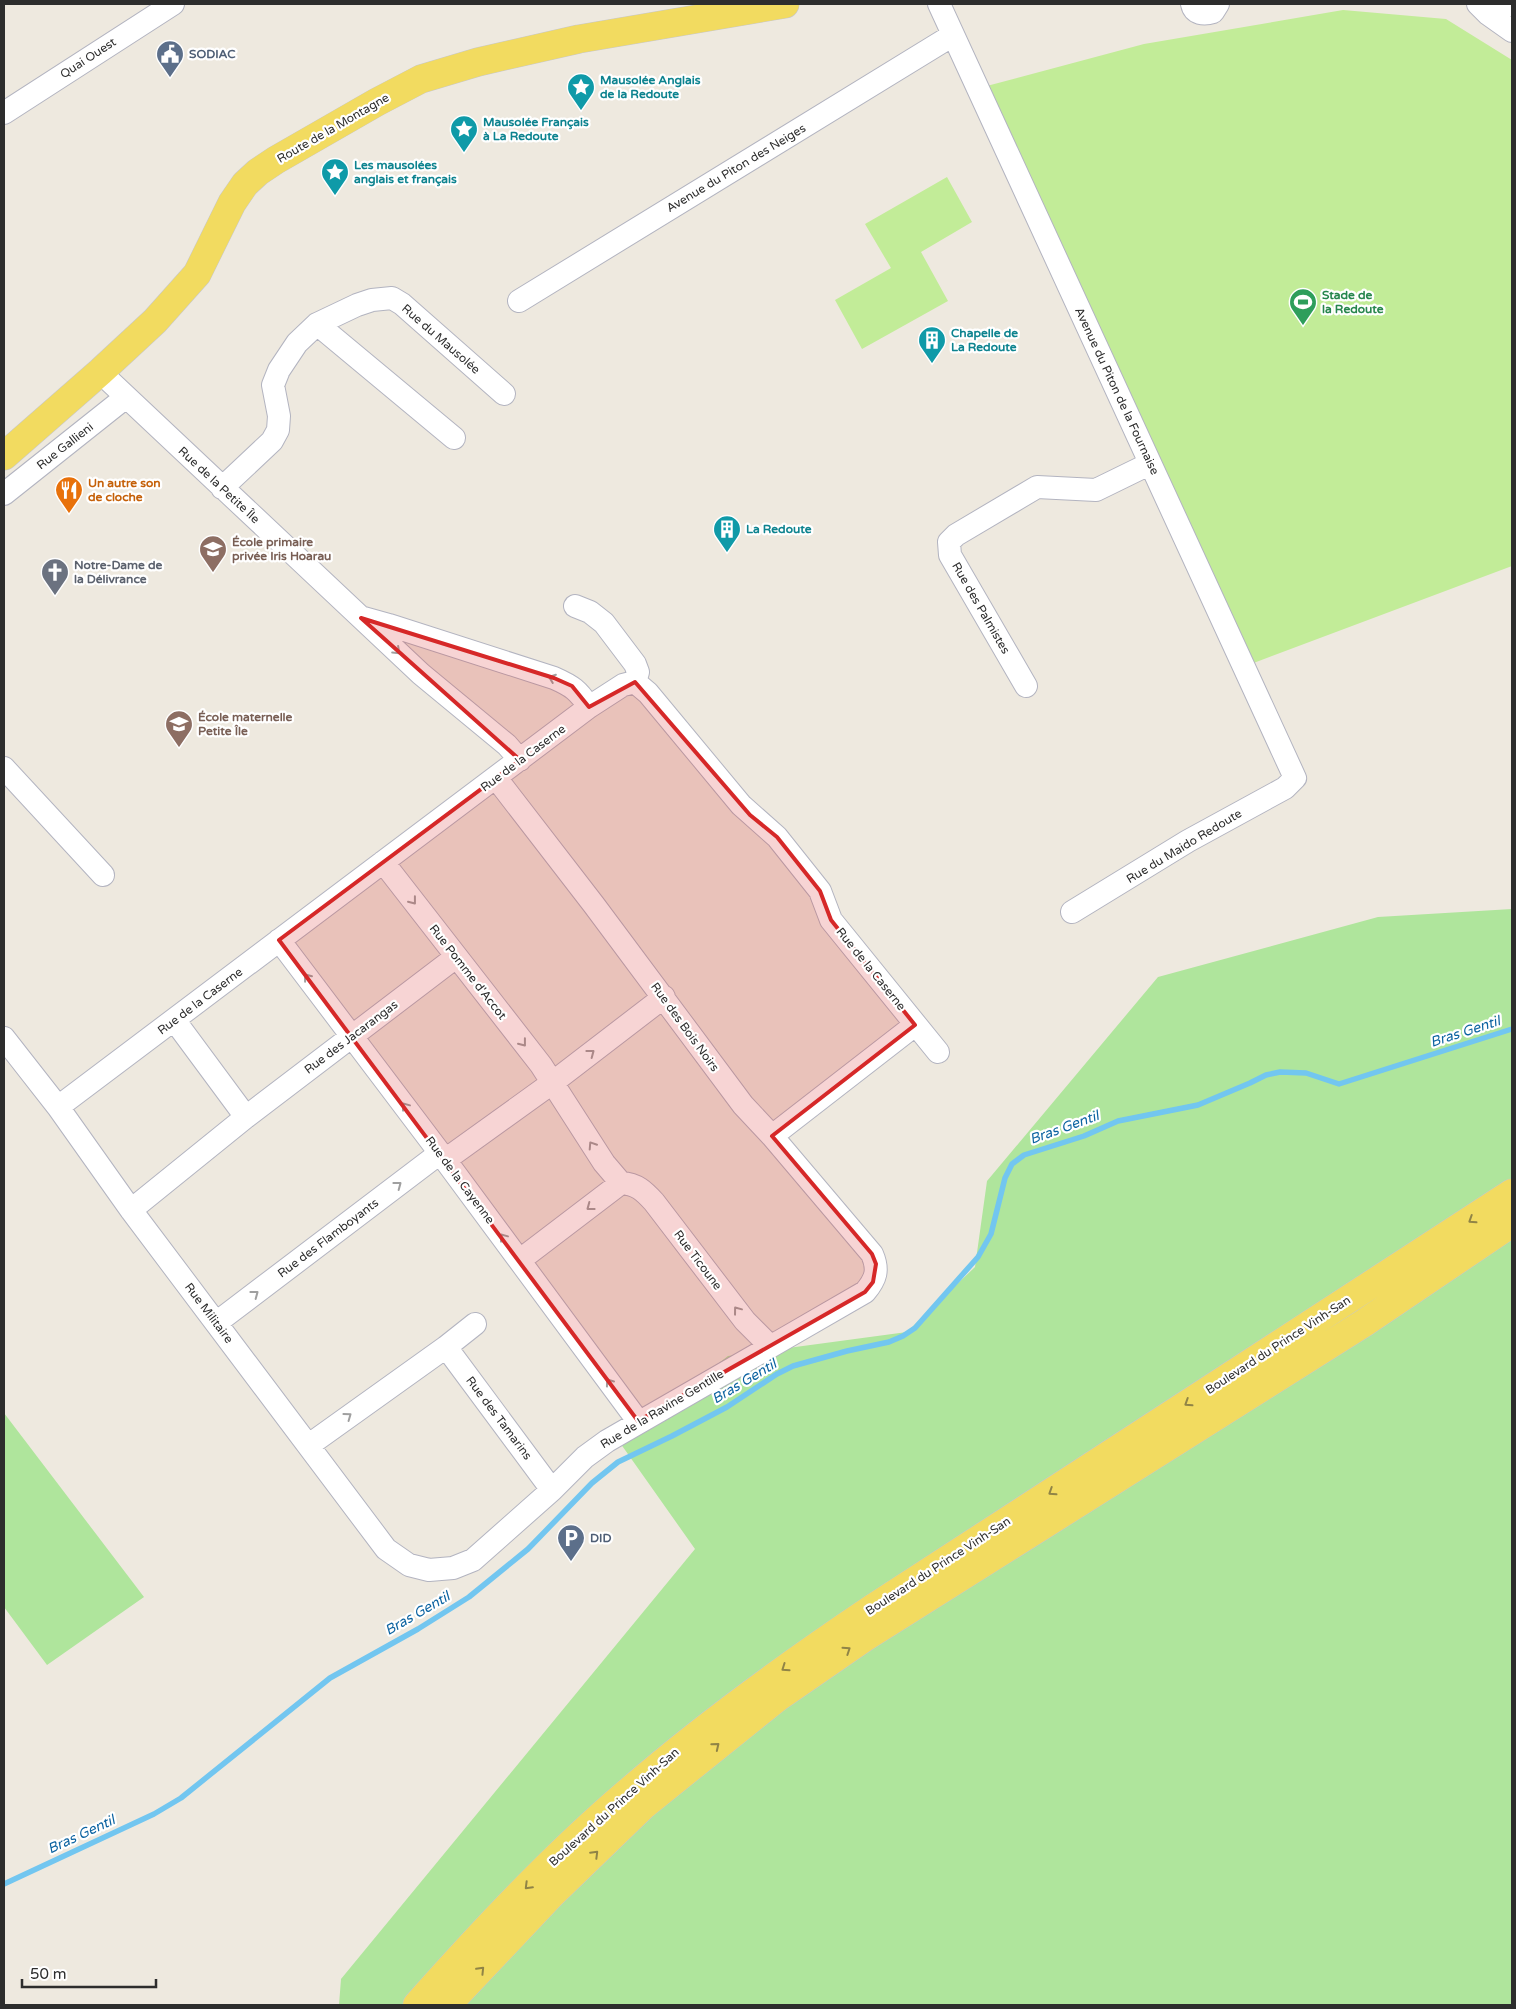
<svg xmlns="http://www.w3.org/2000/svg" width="1516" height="2009" viewBox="0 0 1516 2009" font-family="'Varela Round',sans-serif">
	<rect width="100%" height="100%" fill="#eee9df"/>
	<path fill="#afe59c" d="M1512 909V2005H339L341 1979 695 1549 618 1440 728 1356 907 1332 975 1267 987 1181 1158 977 1378 917Z
		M4 1413 144 1597 47 1665 4 1607Z"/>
	<path fill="#c2ec98" d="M1343 10 1446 19 1512 60V566L1251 664 983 87 1144 44Z
		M947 177 972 222 921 252 948 301 862 349 835 300 891 268 865 224Z"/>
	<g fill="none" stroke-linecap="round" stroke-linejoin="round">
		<path stroke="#72c6f0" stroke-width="5.5" d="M4 1884 154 1814 181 1798 330 1678 418 1629 469 1597 528 1549 592 1483 618 1462 672 1436 727 1407 777 1374 793 1366 847 1351 889 1342 903 1336 915 1328 978 1257 991 1234 1005 1178 1012 1164 1024 1155 1084 1136 1118 1121 1198 1105 1250 1083 1266 1075 1280 1072 1306 1073 1339 1084 1512 1029"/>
		<g stroke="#b3b4c0" stroke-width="24">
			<path id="minor" d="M939 4 1295 778 1285 788 1188 841 1072 912
				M1192 4C1194 14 1204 15 1213 12L1218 4
				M1478 4 1488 14 1512 31
				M1505 4 1512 5
				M4 113 173 4
				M519 301 953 35
				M317 324 454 438
				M100 372 421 674 507 745 520 760
				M222 488 272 441 278 430 279 416 273 385 279 370 297 343 317 324 357 305 372 300 392 298 402 304 504 394
				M4 494 126 397
				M575 606 590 612 604 623 635 664 638 672 635 682
				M364 618 389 625 554 678C572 686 578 690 589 707
				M1026 686 950 555 949 542 956 535 1037 487 1096 490 1141 468H1152
				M4 768 103 875
				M383 862 541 1065 604 1163 621 1183
				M279 940 440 1153 638 1421
				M175 1021 246 1117
				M4 1038 58 1107 131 1210 386 1549 409 1565 429 1570 453 1568 473 1560 552 1490 585 1457 607 1441 865 1292C876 1279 879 1270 872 1254L772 1136 743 1105 594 905 496 778
				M58 1107 589 707 623 685 635 682 648 693 741 805 777 837 820 891 831 920 938 1052
				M772 1136 915 1025
				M445 1160 552 1083 664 997
				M131 1210 246 1117 456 957
				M520 1260 621 1183C637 1184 644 1191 654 1202L745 1321 770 1346
				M216 1323 440 1153
				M446 1347 475 1324
				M309 1445 446 1347 552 1490"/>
		</g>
		<g stroke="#c8c8c8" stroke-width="29">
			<path id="major" d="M4 456 100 372 155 321 197 274 232 203 245 184 258 172 276 160 377 102 421 79 478 62 579 39 785 4
				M417 2005C483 1931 552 1857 628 1792 705 1725 788 1665 873 1608L1512 1193
				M447 2005 552 1894 644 1805 777 1698 864 1638 1364 1323 1512 1223"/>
		</g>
		<use href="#minor" stroke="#fff" stroke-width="22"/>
		<use href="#major" stroke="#f2db60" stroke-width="28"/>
	</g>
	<defs><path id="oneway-chevron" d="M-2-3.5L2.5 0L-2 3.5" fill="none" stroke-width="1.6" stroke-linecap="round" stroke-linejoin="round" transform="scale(1.25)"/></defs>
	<g stroke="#a0a0a0">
		<use href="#oneway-chevron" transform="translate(397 651) rotate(43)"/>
		<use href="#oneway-chevron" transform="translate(552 678) rotate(-159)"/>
		<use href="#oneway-chevron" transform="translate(413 901) rotate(52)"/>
		<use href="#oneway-chevron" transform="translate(307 977) rotate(-128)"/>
		<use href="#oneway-chevron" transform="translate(523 1043) rotate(52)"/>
		<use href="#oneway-chevron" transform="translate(591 1053) rotate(-37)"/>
		<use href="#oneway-chevron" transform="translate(405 1106) rotate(-127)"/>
		<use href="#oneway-chevron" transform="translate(592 1145) rotate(-123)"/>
		<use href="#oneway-chevron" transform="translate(398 1185) rotate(-37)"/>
		<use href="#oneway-chevron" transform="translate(590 1207) rotate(143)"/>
		<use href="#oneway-chevron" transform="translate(503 1237) rotate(-127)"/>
		<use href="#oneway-chevron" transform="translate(255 1294) rotate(-37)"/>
		<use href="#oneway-chevron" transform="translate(737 1310) rotate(-127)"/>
		<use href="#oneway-chevron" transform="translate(609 1382) rotate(-126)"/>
		<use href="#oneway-chevron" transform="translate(348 1416) rotate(-36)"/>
	</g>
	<g stroke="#908446">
		<use href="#oneway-chevron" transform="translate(1472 1220) rotate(147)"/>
		<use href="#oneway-chevron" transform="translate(1188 1403) rotate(147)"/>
		<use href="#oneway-chevron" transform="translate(1052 1492) rotate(147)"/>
		<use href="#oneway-chevron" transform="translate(847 1650) rotate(-34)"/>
		<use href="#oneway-chevron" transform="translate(785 1668) rotate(145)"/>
		<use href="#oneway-chevron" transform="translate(716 1746) rotate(-39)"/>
		<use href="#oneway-chevron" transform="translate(595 1854) rotate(-45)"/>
		<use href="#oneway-chevron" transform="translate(528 1886) rotate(135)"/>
		<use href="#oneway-chevron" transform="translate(481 1970) rotate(-46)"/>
	</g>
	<path fill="#d62828" fill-opacity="0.2" stroke="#d62828" stroke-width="4" stroke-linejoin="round" d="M361 618 554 678 572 686 589 707 635 682 750 815 777 837 820 891 831 920 915 1025 772 1136 872 1254 876 1264 873 1282 865 1292 638 1421 279 940 520 760Z"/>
	<defs>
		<g id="civic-pin" transform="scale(1.4375)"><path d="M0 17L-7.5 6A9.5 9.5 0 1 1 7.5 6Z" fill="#5c6f8a" stroke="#fff"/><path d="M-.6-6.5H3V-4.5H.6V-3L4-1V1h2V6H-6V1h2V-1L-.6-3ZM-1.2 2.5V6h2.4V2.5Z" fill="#fff"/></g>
		<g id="sight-pin" transform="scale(1.4375)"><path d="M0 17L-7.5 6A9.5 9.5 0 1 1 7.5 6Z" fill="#0f9aa8" stroke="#fff"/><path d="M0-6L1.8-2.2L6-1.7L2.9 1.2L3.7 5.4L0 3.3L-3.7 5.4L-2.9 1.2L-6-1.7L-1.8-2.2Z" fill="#fff"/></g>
		<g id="stadium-pin" transform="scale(1.4375)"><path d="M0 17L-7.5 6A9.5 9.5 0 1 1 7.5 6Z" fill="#2e9e5b" stroke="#fff"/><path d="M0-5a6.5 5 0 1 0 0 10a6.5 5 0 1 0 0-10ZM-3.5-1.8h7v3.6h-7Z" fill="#fff"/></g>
		<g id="building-pin" transform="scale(1.4375)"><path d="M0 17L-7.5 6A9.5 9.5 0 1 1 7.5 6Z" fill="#0f9aa8" stroke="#fff"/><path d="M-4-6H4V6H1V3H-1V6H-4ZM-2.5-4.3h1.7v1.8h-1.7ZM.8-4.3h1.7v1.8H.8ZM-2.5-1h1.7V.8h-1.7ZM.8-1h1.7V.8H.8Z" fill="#fff"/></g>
		<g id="restaurant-pin" transform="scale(1.4375)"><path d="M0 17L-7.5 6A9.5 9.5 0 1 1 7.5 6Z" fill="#e8710a" stroke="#fff"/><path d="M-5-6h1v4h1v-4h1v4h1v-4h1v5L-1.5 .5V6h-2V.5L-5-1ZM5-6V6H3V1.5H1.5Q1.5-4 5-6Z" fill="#fff"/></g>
		<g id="school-pin" transform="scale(1.4375)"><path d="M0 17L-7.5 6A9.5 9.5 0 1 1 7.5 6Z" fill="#8d6e63" stroke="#fff"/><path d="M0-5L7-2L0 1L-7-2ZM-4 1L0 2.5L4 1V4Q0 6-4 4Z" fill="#fff"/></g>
		<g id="church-pin" transform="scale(1.4375)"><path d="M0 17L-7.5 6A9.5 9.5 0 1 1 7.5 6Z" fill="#6b7280" stroke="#fff"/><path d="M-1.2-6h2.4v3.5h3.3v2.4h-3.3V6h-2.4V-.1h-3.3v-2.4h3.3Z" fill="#fff"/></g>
		<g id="parking-pin" transform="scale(1.4375)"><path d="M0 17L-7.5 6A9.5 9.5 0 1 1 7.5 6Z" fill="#5c6f8a" stroke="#fff"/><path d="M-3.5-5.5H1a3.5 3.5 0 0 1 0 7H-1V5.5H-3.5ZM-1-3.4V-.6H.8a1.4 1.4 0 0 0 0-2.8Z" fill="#fff"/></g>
	</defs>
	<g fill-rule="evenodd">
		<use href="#civic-pin" x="170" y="54"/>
		<use href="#sight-pin" x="581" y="87"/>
		<use href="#sight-pin" x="464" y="129"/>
		<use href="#sight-pin" x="335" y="172"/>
		<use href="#stadium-pin" x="1303" y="302"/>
		<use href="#building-pin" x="932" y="340"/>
		<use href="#restaurant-pin" x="69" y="490"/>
		<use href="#building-pin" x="727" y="529"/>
		<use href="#school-pin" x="213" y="549"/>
		<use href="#church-pin" x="55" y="572"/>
		<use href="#school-pin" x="179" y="724"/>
		<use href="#parking-pin" x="571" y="1538"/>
	</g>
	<g text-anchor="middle" stroke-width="4.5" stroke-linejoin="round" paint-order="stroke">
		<g font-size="12" font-weight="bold" fill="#4e5e75" stroke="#fff" text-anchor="start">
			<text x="189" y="58">SODIAC</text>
			<text x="590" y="1542">DID</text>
		</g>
		<g font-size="12" fill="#2d2d2d" stroke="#fff">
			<text transform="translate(88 58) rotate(-33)" y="4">Quai Ouest</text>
			<text transform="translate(333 128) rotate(-30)" y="4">Route de la Montagne</text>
			<text transform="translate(736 168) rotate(-31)" y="4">Avenue du Piton des Neiges</text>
			<text transform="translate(441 339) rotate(41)" y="4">Rue du Mausolée</text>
			<text transform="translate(1117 391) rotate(65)" y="4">Avenue du Piton de la Fournaise</text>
			<text transform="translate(65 446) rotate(-38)" y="4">Rue Gallieni</text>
			<text transform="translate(219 485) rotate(43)" y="4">Rue de la Petite Île</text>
			<text transform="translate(981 608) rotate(60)" y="4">Rue des Palmistes</text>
			<text transform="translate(523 758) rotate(-37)" y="4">Rue de la Caserne</text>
			<text transform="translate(1184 846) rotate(-31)" y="4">Rue du Maido Redoute</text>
			<text transform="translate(871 969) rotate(51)" y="4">Rue de la Caserne</text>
			<text transform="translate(468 972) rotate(52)" y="4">Rue Pomme d'Accot</text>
			<text transform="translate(200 1001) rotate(-37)" y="4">Rue de la Caserne</text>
			<text transform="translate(685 1027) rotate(54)" y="4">Rue des Bois Noirs</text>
			<text transform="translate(351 1037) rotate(-37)" y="4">Rue des Jacarangas</text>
			<text transform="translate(460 1180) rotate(53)" y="4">Rue de la Cayenne</text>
			<text transform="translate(328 1238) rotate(-37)" y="4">Rue des Flamboyants</text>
			<text transform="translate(698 1260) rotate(53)" y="4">Rue Ticoune</text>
			<text transform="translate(209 1313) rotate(53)" y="4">Rue Militaire</text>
			<text transform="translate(1278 1345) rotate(-33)" y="4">Boulevard du Prince Vinh-San</text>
			<text transform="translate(662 1409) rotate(-31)" y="4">Rue de la Ravine Gentille</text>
			<text transform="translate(499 1418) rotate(53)" y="4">Rue des Tamarins</text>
			<text transform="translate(938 1566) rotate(-33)" y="4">Boulevard du Prince Vinh-San</text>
			<text transform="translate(614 1807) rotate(-42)" y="4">Boulevard du Prince Vinh-San</text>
		</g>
		<g font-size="12" font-weight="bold" fill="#0d838f" stroke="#fff" text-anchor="start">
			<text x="600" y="84">Mausolée Anglais<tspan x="600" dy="14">de la Redoute</tspan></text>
			<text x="483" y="126">Mausolée Français<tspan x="483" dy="14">à La Redoute</tspan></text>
			<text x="354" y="169">Les mausolées<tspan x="354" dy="14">anglais et français</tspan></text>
			<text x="951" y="337">Chapelle de<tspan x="951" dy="14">La Redoute</tspan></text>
			<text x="746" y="533">La Redoute</text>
		</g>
		<g font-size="12" font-weight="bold" fill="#27864d" stroke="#fff" text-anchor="start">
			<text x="1322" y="299">Stade de<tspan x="1322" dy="14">la Redoute</tspan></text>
		</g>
		<g font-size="12" font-weight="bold" fill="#c56008" stroke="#fff" text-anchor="start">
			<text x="88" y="487">Un autre son<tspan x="88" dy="14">de cloche</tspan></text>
		</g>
		<g font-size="12" font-weight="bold" fill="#785e54" stroke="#fff" text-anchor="start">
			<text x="232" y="546">École primaire<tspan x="232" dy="14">privée Iris Hoarau</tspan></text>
			<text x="198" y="721">École maternelle<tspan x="198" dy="14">Petite Île</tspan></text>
		</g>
		<g font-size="12" font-weight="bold" fill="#5b616d" stroke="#fff" text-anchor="start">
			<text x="74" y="569">Notre-Dame de<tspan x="74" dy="14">la Délivrance</tspan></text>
		</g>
		<g font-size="14" font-style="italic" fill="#0c63a1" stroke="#fff">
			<text transform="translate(1465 1031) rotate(-18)" y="5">Bras Gentil</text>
			<text transform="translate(1064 1127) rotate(-20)" y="5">Bras Gentil</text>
			<text transform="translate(744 1381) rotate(-31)" y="5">Bras Gentil</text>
			<text transform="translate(417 1613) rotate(-30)" y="5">Bras Gentil</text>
			<text transform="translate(81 1834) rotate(-25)" y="5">Bras Gentil</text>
		</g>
	</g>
	<rect width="1516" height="2009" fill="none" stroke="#2d2d2d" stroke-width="10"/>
	<path d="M22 1979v8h134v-8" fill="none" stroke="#2d2d2d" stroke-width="2.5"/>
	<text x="30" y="1979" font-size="15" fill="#2d2d2d" stroke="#ffffff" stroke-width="4" paint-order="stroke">50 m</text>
</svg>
